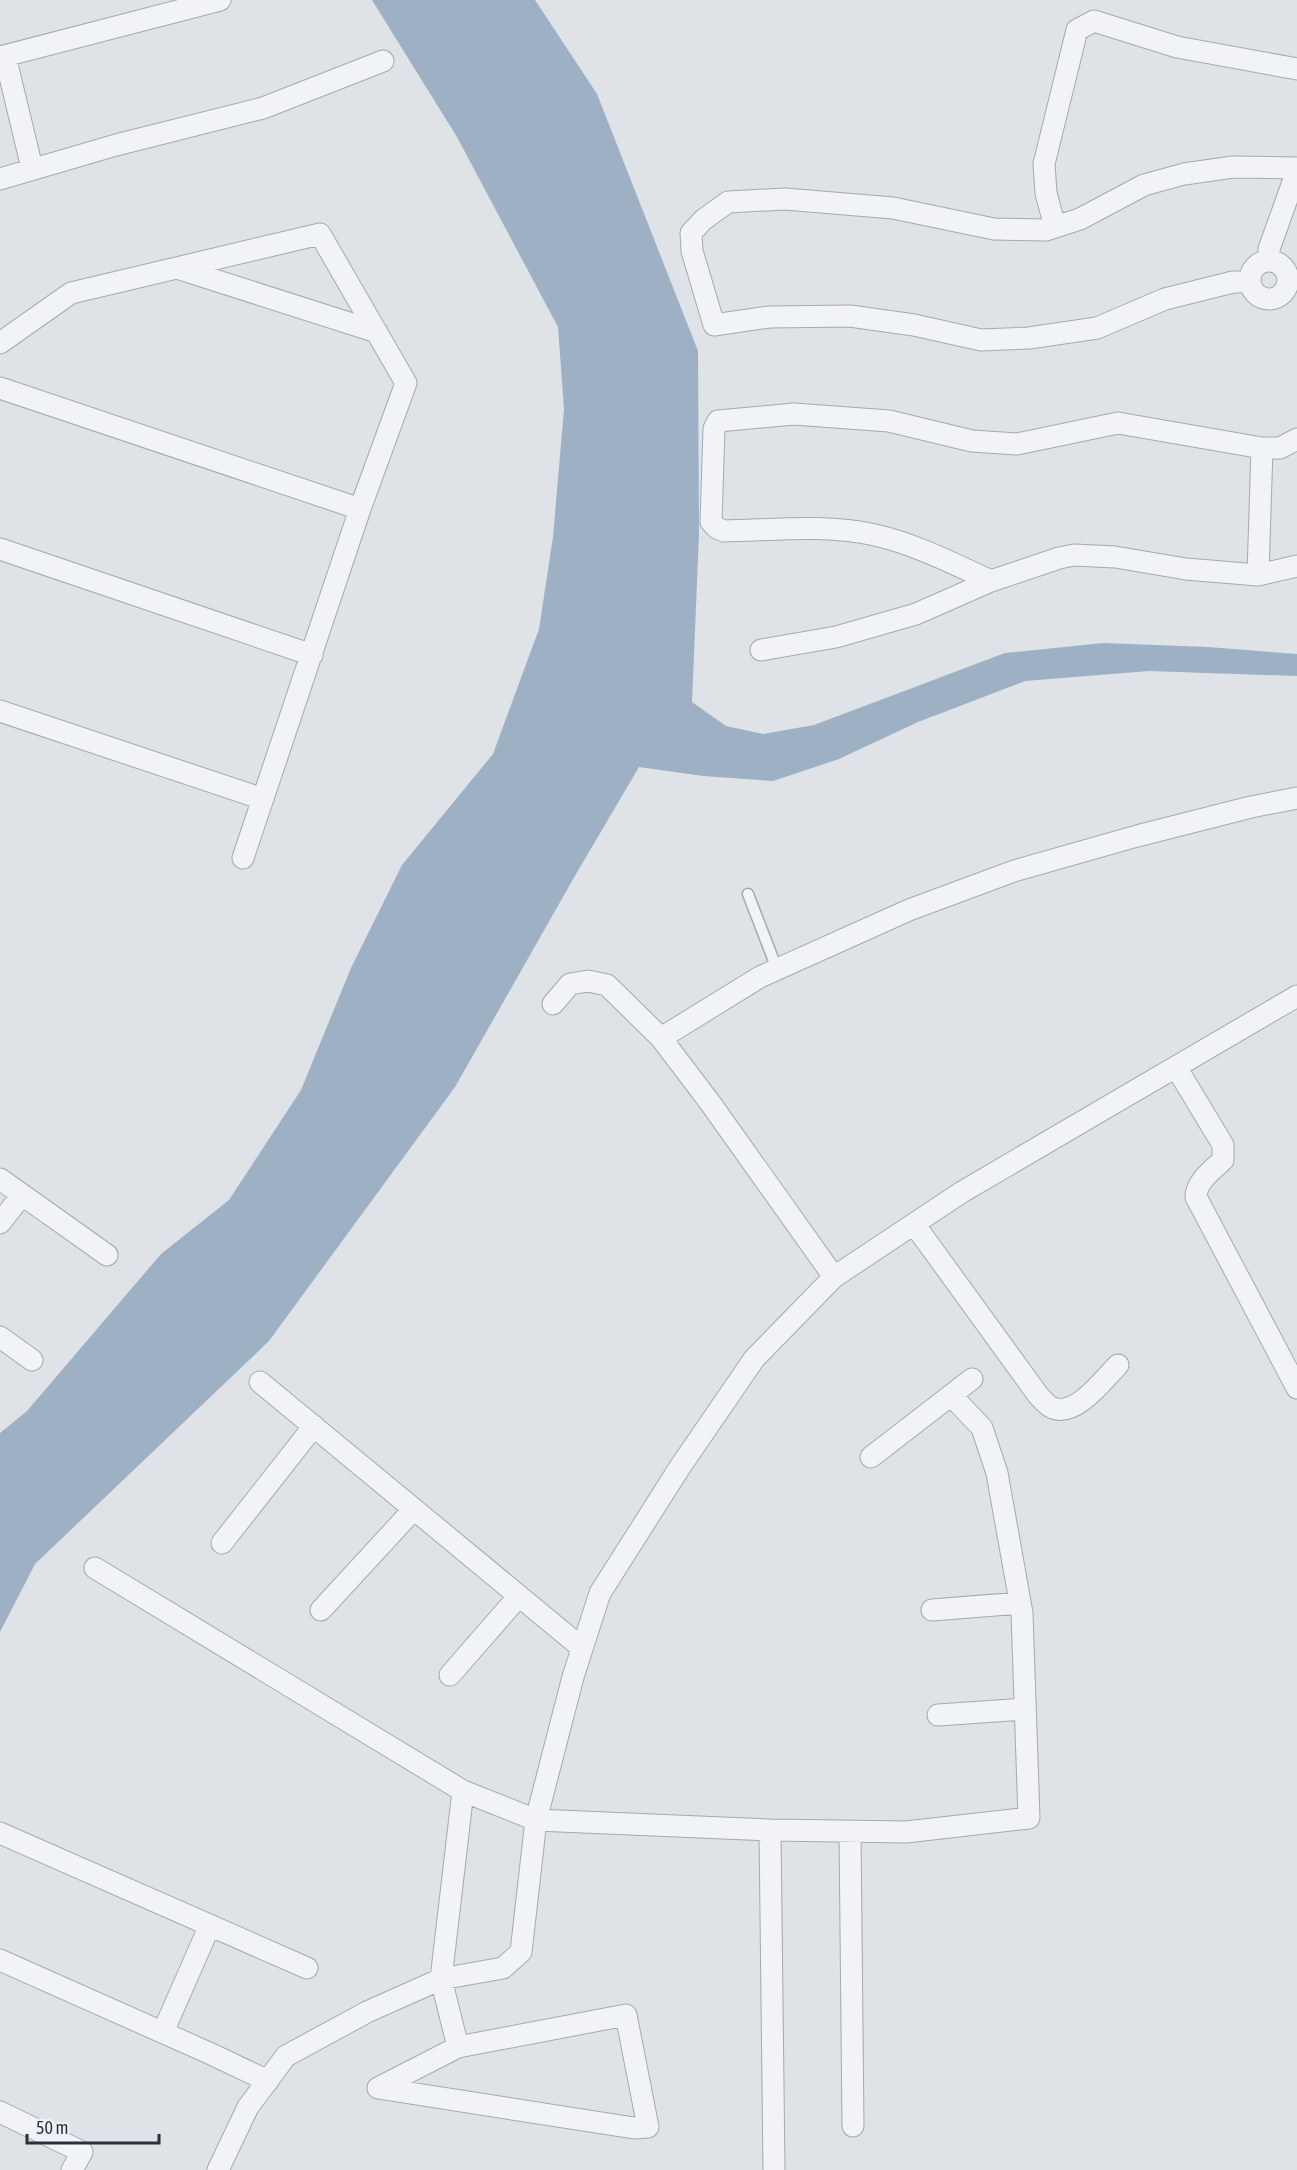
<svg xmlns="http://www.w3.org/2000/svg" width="1297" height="2170" viewBox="0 0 1297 2170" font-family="'Asap Condensed',sans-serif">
	<rect width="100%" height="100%" fill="#dfe2e7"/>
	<path fill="#9db0c4" d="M372 0H535L597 94 698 351 699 534 692 702 726 726 763 734 814 725 1005 653 1103 643 1208 647 1297 654V676L1149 671 1025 681 918 722 839 759 773 781 703 776 639 767 576 874 455 1087 269 1341 35 1564 0 1632V1433L27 1411 161 1254 229 1200 301 1090 351 968 402 865 493 754 539 629 553 537 564 409 558 327 457 137Z"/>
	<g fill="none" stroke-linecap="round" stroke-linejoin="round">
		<g stroke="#a5a9b0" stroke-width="13">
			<path id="lane" d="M748 894 777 969"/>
		</g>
		<g stroke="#a5a9b0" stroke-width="23">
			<path id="street" d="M5 56 32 168
				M0 57 220 0
				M0 179 116 145 263 108 383 61
				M1055 227 1046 193 1044 164 1077 30 1094 21 1177 47 1297 69
				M1250 280a19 19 0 1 1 38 0a19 19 0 1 1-38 0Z
				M1269 261V249L1297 171
				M180 269 377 332
				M1250 282H1233L1165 299 1097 328 1029 338 981 340 914 325 850 316 769 317 714 325 692 251 691 233 703 220 728 202 785 199 893 208 994 229 1046 230 1080 219 1144 185 1184 174 1233 167 1297 168
				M0 343 71 293 320 234 406 383 360 509 243 858
				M0 388 360 509
				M0 549 312 655
				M1258 575 1262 448
				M991 581C954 564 915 544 875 535 826 524 774 530 724 531L717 528 711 522 714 429 718 421 794 414 889 421 972 441 1017 444 1118 423 1262 448H1280L1297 439
				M761 650 836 637 916 614 991 581 1059 558 1074 555 1115 557 1186 569 1258 575 1297 566
				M0 711 263 799
				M553 1004 570 984 588 981 607 985 661 1038 760 977 909 910 1014 871 1137 836 1251 807 1297 798
				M661 1038 711 1104 834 1277
				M1176 1067 1223 1145V1160C1212 1170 1196 1182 1196 1197L1297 1388
				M0 1179 107 1255
				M0 1223 22 1195
				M914 1224 1038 1395C1042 1399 1047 1406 1053 1408 1076 1417 1103 1380 1118 1365
				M0 1337 32 1360
				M260 1382 582 1648
				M871 1457 972 1379
				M222 1543 314 1426
				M95 1568 463 1791 536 1820 770 1830 906 1832 1029 1818 1022 1613 997 1473 982 1428 951 1395
				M321 1610 414 1509
				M932 1610 1020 1603
				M450 1675 519 1596
				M938 1715 1025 1709
				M770 1830 774 2170
				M850 1831 853 2126
				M0 1833 307 1968
				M0 1960 209 2053 268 2081
				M626 2015 648 2127 634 2128 378 2088 458 2047Z
				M163 2032 210 1925
				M458 2047 441 1979 463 1791
				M0 2112 82 2152 72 2170
				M218 2170 248 2107 286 2056 367 2012 441 1979 503 1968 521 1952 536 1820 573 1677 600 1593 680 1467 754 1359 834 1277 962 1192 1297 996"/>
		</g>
		<use href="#lane" stroke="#f1f3f6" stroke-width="10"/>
		<use href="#street" stroke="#f1f3f6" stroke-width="21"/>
	</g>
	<path d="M27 2134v9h132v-9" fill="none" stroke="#2a303c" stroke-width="3"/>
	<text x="36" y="2134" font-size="18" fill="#2a303c" stroke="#eef1f5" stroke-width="4.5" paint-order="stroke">50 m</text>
</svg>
